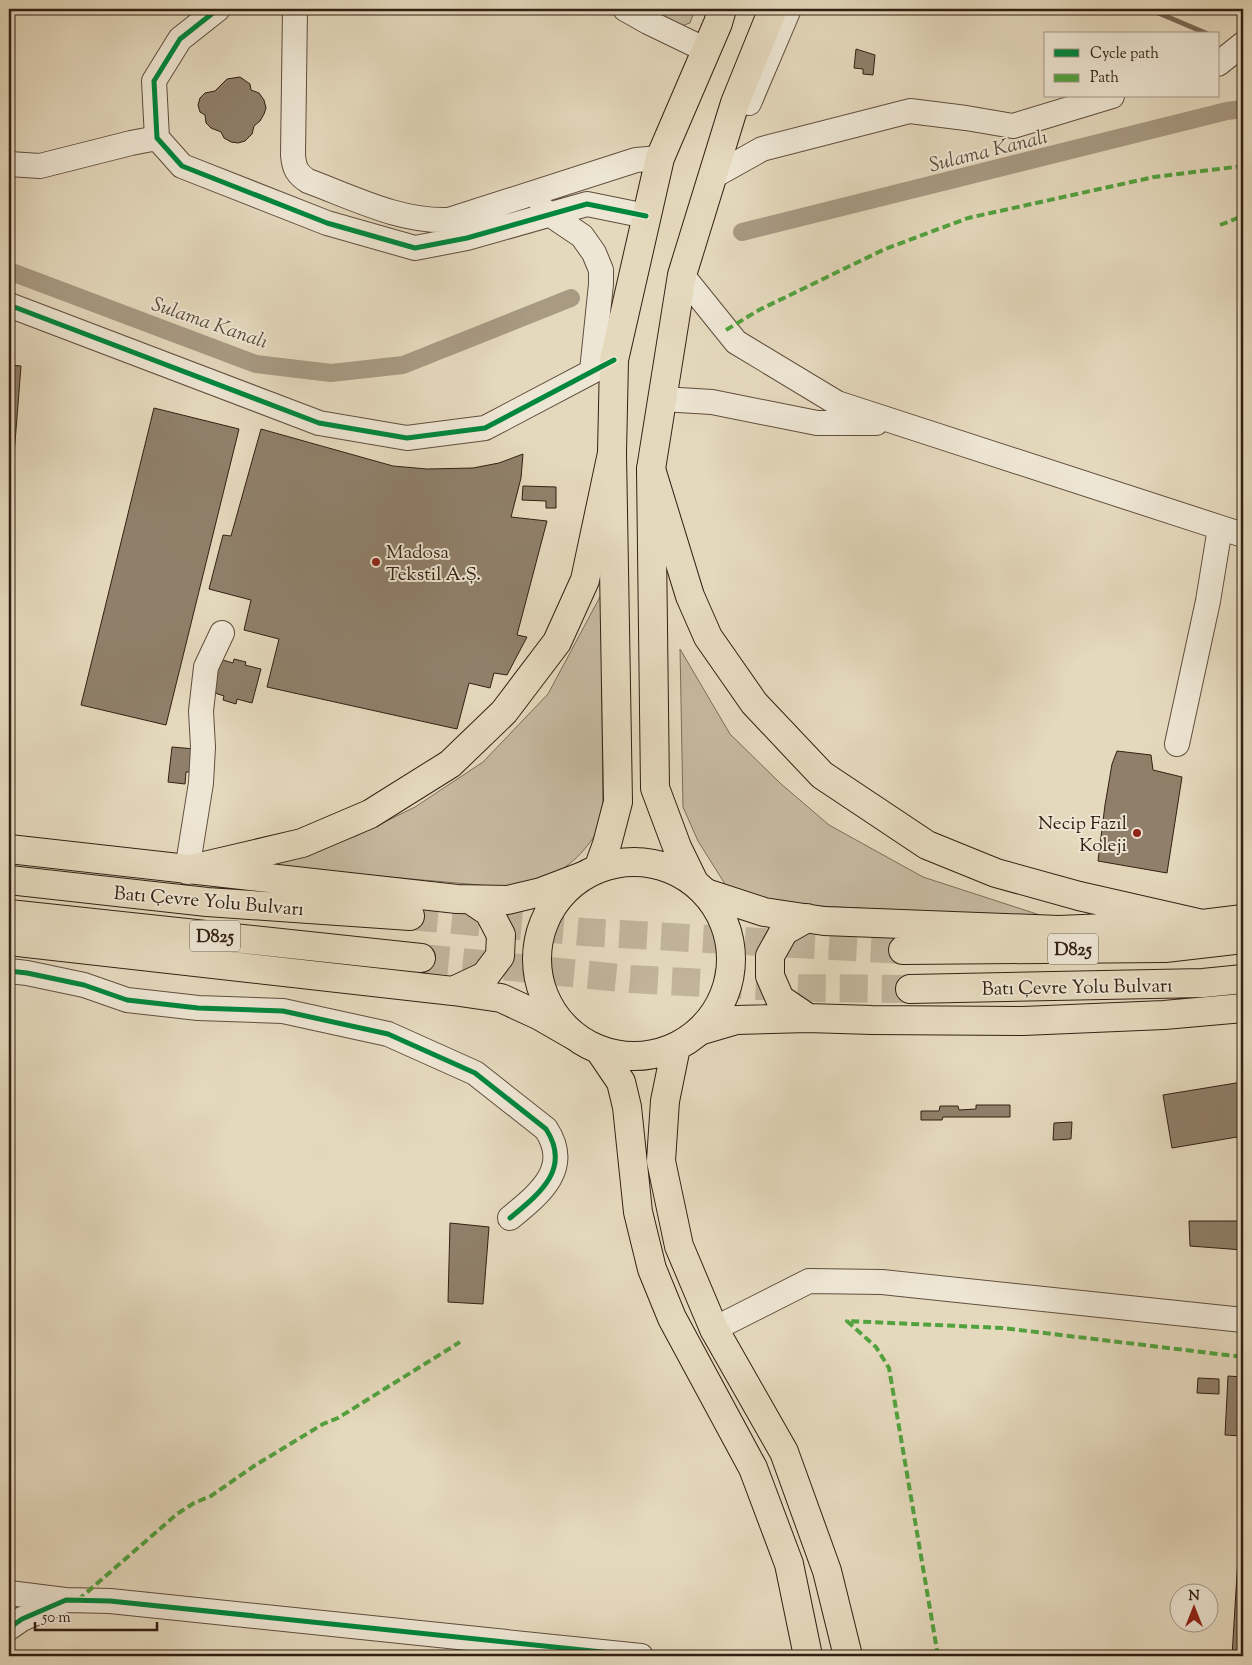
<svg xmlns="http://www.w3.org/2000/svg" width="1252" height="1665" viewBox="0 0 1252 1665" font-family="'Sorts Mill Goudy',serif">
	<rect width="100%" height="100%" fill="#e5d9bd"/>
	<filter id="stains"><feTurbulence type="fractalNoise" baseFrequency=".004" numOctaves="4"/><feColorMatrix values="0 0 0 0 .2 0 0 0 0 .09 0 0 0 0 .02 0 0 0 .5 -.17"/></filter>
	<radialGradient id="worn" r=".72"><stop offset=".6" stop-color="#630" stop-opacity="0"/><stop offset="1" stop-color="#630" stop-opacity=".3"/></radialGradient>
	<path fill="#c7baa0" stroke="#7d6d5a" d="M651 9H695L690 23 681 26Z
		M601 595 603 823C587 849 571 869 541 879 529 883 515 884 502 887L265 866 356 836 415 807 483 762 548 694Z
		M680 649 730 734 780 783 829 825 923 877 1046 917 754 903 730 892 698 841 683 807Z"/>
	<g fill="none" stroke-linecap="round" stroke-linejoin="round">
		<path stroke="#796956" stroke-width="5" d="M1149 9 1208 34"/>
		<path stroke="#a89a83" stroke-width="18" d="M742 232 1227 111 1243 109
			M9 271 256 364 331 373 403 365 571 298"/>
	</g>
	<path fill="#90806b" stroke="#332013" d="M856 49 875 55 873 75 863 74V69L854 68Z
		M240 77 250 84 251 90 259 93 264 100 266 108 264 114 260 121 254 126 252 134 245 141 238 143 231 142 224 138 221 132 211 128 206 123 205 115 200 112 198 105 200 98 205 93 215 91 227 79Z
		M9 365 21 366 14 455H9Z
		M154 408 239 429 166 725 81 705Z
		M261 429 393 466 427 469 473 468 499 463 523 454 521 478 511 517 547 521 517 635 527 637 507 675 494 673 490 688 469 683 457 729 267 687 279 639 244 630 251 600 209 589 223 535 231 536Z
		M523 486 556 487V508H546V501L522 500Z
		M216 658 233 663 234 659 246 662 245 665 261 669 252 703 237 699 236 704 223 700 224 696 212 692 218 673 212 671Z
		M172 747 195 749 193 772H186L185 784 168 782Z
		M1117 751 1151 755 1153 770 1182 777 1167 873 1098 861 1105 805 1112 764Z
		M1242 1082 1243 1092V1136L1172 1148 1163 1095Z
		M976 1105H1010V1117H943L942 1120H921V1111H939L940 1106H958L959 1110 976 1109Z
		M1072 1122 1071 1139 1053 1140 1054 1123Z
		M1189 1221H1243V1250L1190 1246Z
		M450 1223 489 1227 483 1304 448 1302Z
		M1228 1376 1243 1377V1436L1225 1435Z
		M1198 1378 1219 1379V1394L1197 1393Z
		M1242 1493 1243 1656H1232Z"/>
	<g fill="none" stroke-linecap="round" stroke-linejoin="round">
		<path stroke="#c1b49b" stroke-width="28" stroke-dasharray="28 14" stroke-linecap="butt" d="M410 916 584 932 903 950
			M421 958 630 979 800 988 910 989"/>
		<g stroke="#604e3e" stroke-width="26">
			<path id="minor" d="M218 9 180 39 154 81 157 138 182 166 327 223 415 248 467 238 587 204 646 216
				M295 9 293 155C294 168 297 174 308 181 354 198 400 222 449 220L636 160 660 158
				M625 9 648 22 706 50
				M1218 64 1243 44
				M749 103 789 9
				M9 164 40 166 131 143 157 138
				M712 177 762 149 910 111 966 118 1013 126 1112 96
				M542 209 582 236 594 253 601 270V284L592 371
				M682 275 736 342 837 403 1243 535
				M9 305 319 423 407 438 485 428 614 360
				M662 399 712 402 817 423H876
				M1177 744 1208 601 1220 528
				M187 870 201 783 203 747 201 711 206 667 222 633
				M9 971 27 973 84 985 127 1000 198 1008 283 1011 388 1034 475 1073 546 1129C572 1169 539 1194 510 1218
				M714 1329 809 1281 882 1282 1243 1320
				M9 1593 65 1600
				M9 1628 22 1619 66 1600 110 1601 641 1656"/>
		</g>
		<g stroke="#332013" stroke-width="30">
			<path id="major" d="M537 959a97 97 0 1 1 194 0a97 97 0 1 1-194 0Z
				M598 869 607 844 618 802 612 453 614 360 660 158 718 23 722 9
				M694 882 677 847 655 788 651 469 682 275 735 103 773 9
				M676 1047 665 1101 661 1161 679 1246 714 1329 784 1452 827 1571 848 1656
				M600 1051 621 1082 627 1107 638 1212 652 1269 672 1318 753 1468 789 1564 808 1656"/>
		</g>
		<g stroke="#332013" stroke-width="30">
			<path id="highway" d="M651 469 690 596 708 637 754 703 822 775 927 845 996 873 1079 896 1202 924
				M9 849 457 899 508 900 541 892 583 876
				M187 870 302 843 370 814 450 764 504 712 557 642 585 580 612 453
				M9 880 207 902 410 916
				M706 893 764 912 824 921 1059 930 1202 924 1243 919
				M9 914 421 958
				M807 918 784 931 770 956V976L780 999 808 1018
				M9 941 453 991 501 998 540 1016 573 1035
				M903 950 1165 948 1243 939
				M910 989 1203 983 1243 979
				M453 991 485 976 500 956 501 935 489 912 471 900
				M702 1030 736 1020 808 1018 872 1020 1023 1021 1164 1015 1243 1008"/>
		</g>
		<use href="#minor" stroke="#eee6d4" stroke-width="24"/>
		<use href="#major" stroke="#e5d9bd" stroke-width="28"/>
		<use href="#highway" stroke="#e5d9bd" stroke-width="28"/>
		<path stroke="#52a23f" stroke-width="4" stroke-dasharray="8 4" stroke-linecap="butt" d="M1220 225 1243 216
			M726 330 759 310 885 249 968 218 1154 177 1243 166
			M78 1600 177 1514 194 1503 211 1496 254 1466 323 1424 338 1418 460 1342
			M938 1656 889 1368 876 1347 847 1321 1003 1328 1243 1357"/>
		<g stroke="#eee6d4" stroke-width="8">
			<path id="cycleway" d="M218 9 180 39 154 81 157 138 182 166 327 223 415 248 467 238 587 204 646 216
				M9 305 319 423 407 438 485 428 614 360
				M9 971 27 973 84 985 127 1000 198 1008 283 1011 388 1034 475 1073 546 1129C572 1169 539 1194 510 1218
				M9 1628 22 1619 66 1600 110 1601 641 1656"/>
		</g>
		<use href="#cycleway" stroke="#00873e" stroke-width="5"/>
	</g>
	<g fill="#8f2418" stroke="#eee6d4" stroke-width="2">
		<circle cx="376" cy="562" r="5"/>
		<circle cx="1137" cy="833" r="5"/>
	</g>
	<g text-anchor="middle" stroke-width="4" stroke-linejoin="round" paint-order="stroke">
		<g fill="#eee6d4" stroke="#6b5b4d" stroke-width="1">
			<rect x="190" y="920.5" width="50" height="31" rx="4"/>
			<rect x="1048" y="933.5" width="50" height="31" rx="4"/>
		</g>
		<g font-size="18" font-weight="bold" fill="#332013">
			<text x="215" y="942">D825</text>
			<text x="1073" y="955">D825</text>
		</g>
		<g font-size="19" fill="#332013" stroke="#eee6d4" text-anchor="start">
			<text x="386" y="558">Madosa<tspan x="386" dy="22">Tekstil A.Ş.</tspan></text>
			<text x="1127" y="829" text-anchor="end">Necip Fazıl<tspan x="1127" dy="22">Koleji</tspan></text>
		</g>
		<g font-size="19" fill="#332013" stroke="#eee6d4">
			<text transform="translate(209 900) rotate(5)" y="7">Batı Çevre Yolu Bulvarı</text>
			<text transform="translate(1077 986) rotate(-1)" y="7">Batı Çevre Yolu Bulvarı</text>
		</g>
		<g font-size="20" font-style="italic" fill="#5c4b3a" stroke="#eee6d4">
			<text transform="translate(988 150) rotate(-14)" y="7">Sulama Kanalı</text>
			<text transform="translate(210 322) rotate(19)" y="7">Sulama Kanalı</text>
		</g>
	</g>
	<rect width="1252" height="1665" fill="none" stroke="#e5d9bd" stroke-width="30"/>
	<rect x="10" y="10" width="1232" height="1645" fill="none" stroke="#332013" stroke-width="2.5"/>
	<rect x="15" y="15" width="1222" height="1635" fill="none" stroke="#332013"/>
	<rect x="1044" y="32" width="175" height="65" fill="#eee6d4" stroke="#a39787"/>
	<rect x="1054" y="49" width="25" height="8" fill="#00873e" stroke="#a39787"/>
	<text x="1090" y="58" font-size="15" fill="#332013">Cycle path</text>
	<rect x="1054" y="74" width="25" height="8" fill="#52a23f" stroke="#a39787"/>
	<text x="1090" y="82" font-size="15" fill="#332013">Path</text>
	<g transform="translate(1194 1608)"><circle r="24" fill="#eee6d4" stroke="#a39787"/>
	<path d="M0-4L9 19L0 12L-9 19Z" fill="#8f2418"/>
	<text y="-8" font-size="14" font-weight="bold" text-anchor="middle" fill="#332013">N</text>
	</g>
	<path d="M35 1622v8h122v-8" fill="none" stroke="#332013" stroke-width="2.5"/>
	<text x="42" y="1622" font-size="15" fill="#332013" stroke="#eee6d4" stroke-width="4" paint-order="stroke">50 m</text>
	<rect width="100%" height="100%" filter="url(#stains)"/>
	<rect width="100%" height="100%" fill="url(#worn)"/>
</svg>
